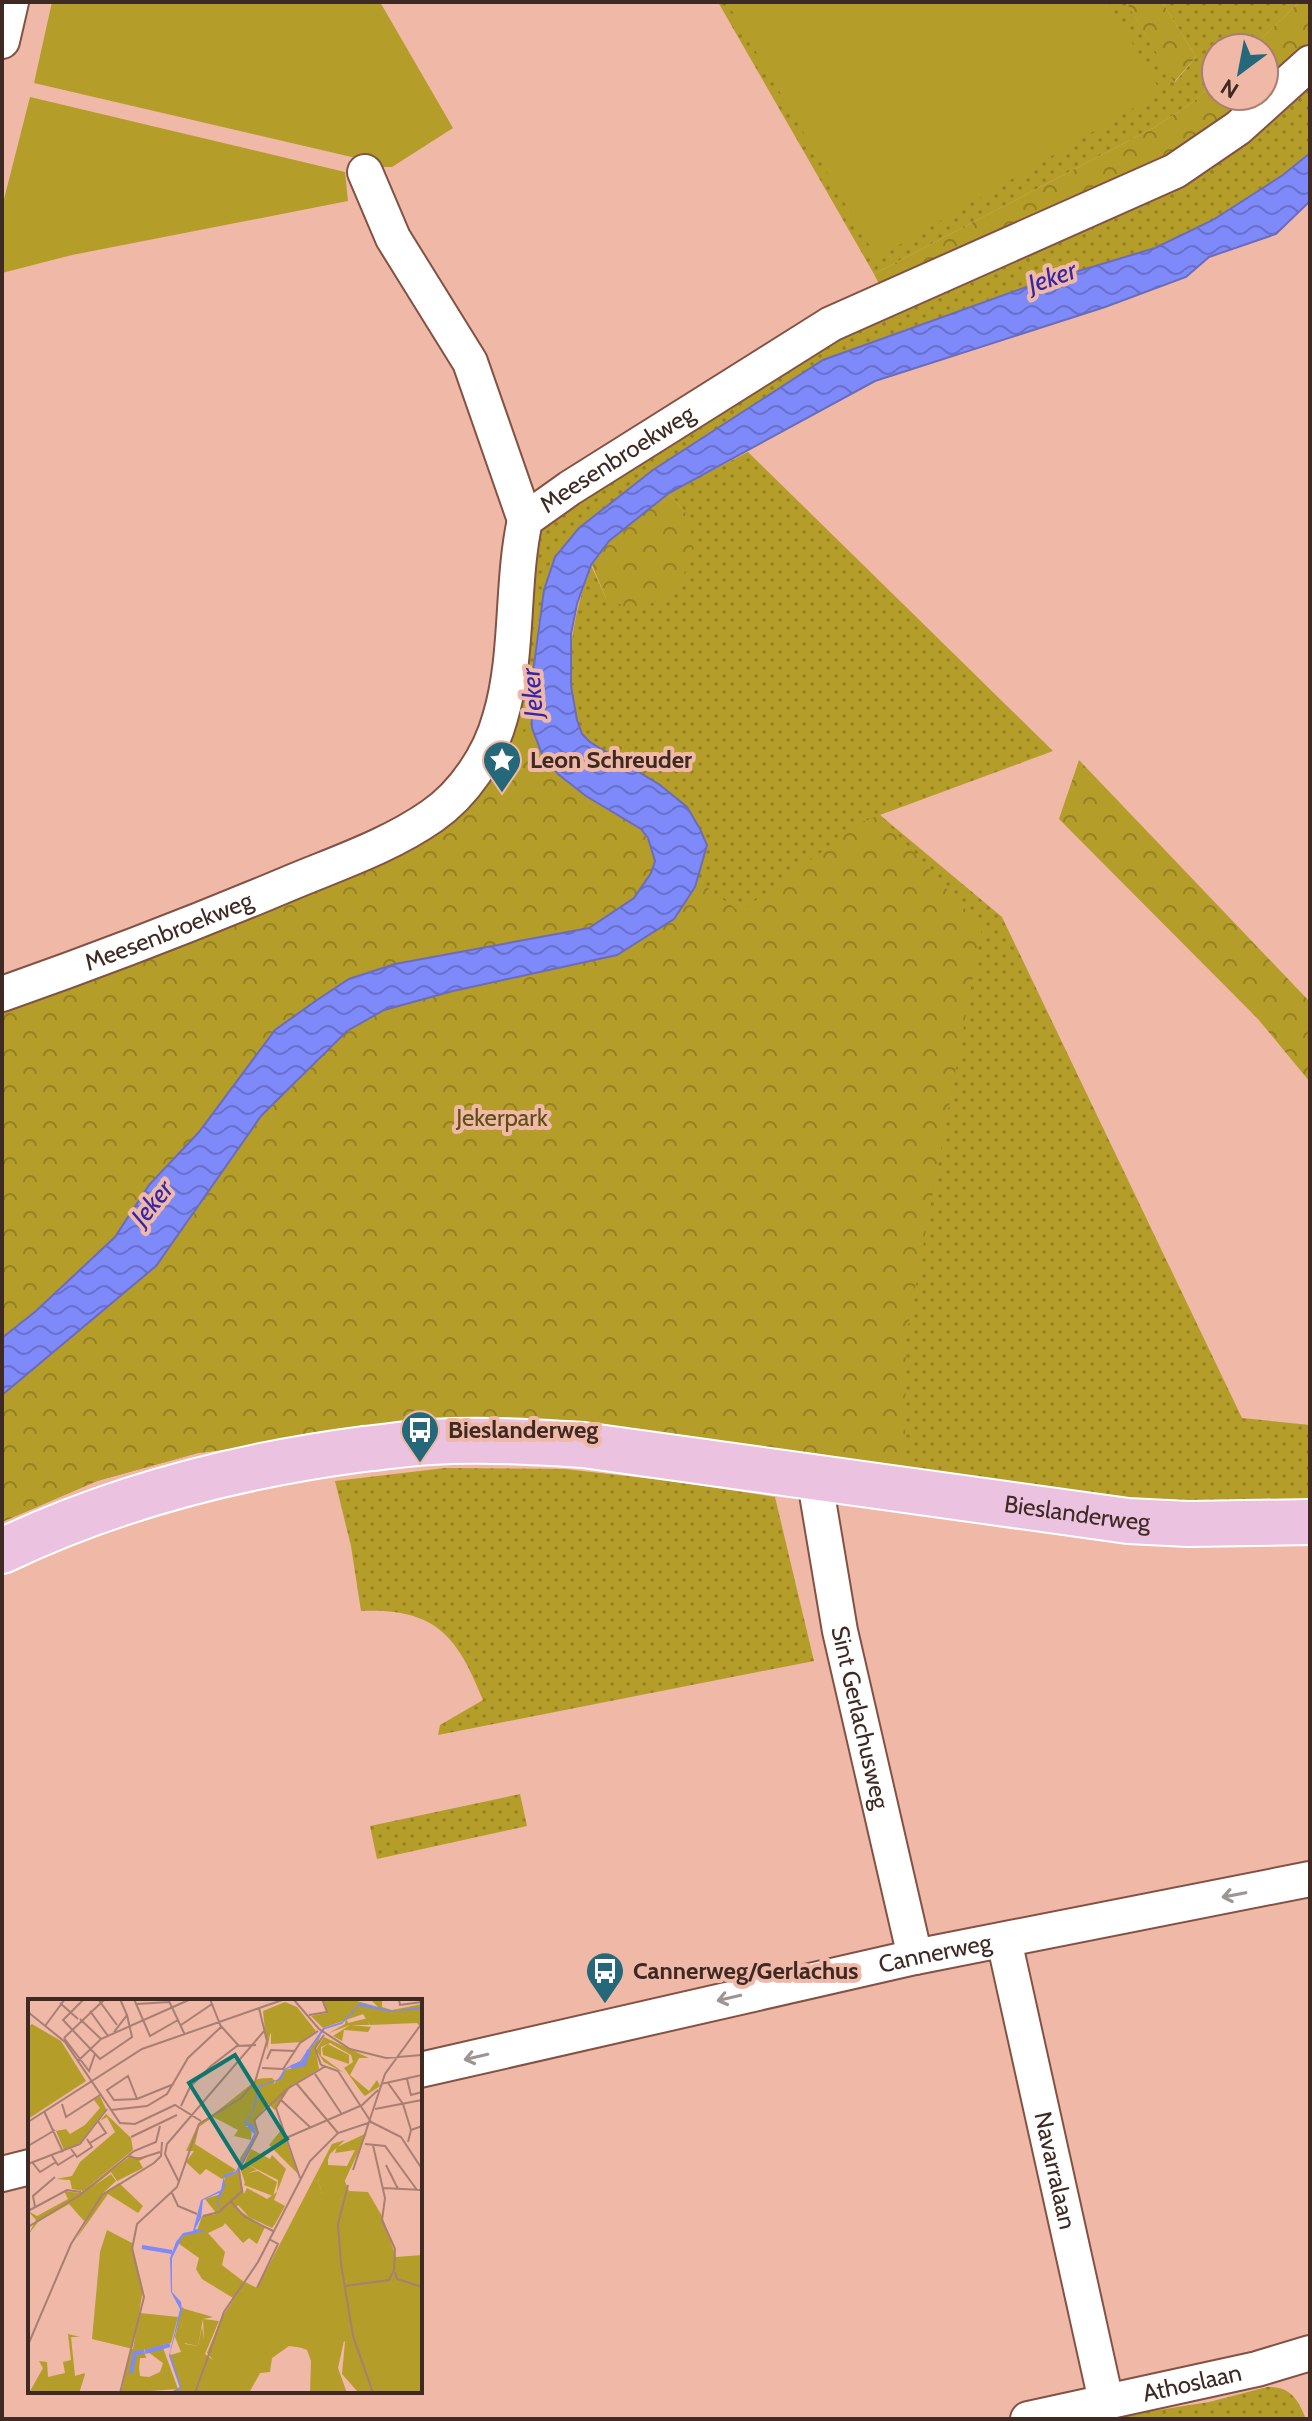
<svg xmlns="http://www.w3.org/2000/svg" width="1312" height="2421" viewBox="0 0 1312 2421" font-family="Cabin,sans-serif">
	<defs>
		<pattern id="grass-dots" width="8" height="8" patternUnits="userSpaceOnUse" patternTransform="scale(2)"><rect width="8" height="8" fill="#b59d2a"/><path d="M2 2h.1M6 6h.1" fill="none" stroke="#958024" stroke-width="1.8" stroke-linecap="round"/></pattern>
		<pattern id="forest-crowns" width="20" height="18" patternUnits="userSpaceOnUse" patternTransform="scale(2)"><rect width="20" height="18" fill="#b59d2a"/><path d="M2 6a3 3 0 1 1 6 0M12 15a3 3 0 1 1 6 0" fill="none" stroke="#958024"/></pattern>
		<pattern id="water-waves" width="16" height="10" patternUnits="userSpaceOnUse" patternTransform="scale(2)"><rect width="16" height="10" fill="#7e89fa"/><path d="M0 5q4-4 8 0t8 0" fill="none" stroke="#6970ca"/></pattern>
	</defs>
	<rect width="100%" height="100%" fill="#efb8a7"/>
	<path fill="url(#grass-dots)" d="M718 2H1126L1175 82 1196 57 1162 2H1299L1252 48H1216V81L1193 102 1155 127 874 274Z
		M1310 77V153L1283 175 1213 220 1155 248 1032 285 823 360 653 470 579 528 539 619 531 687 532 728 624 818 364 844 451 785 473 753 530 553 544 518 792 356Z
		M748 452 1053 751 880 815 1002 917 1242 1418 1310 1425V1509L1250 1512 313 1438 198 1453 97 1481 2 1522 674 919 660 785C643 774 592 750 582 735 577 726 576 714 574 705 565 653 574 614 591 565L606 598 686 514 669 493Z
		M445 1468 565 1469 670 1481 775 1497 814 1661 438 1735 440 1725 483 1700C457 1635 435 1608 361 1611L351 1546 335 1481Z
		M520 1794 527 1826 377 1859 370 1826Z
		M1267 2387C1291 2387 1297 2398 1306 2419L1114 2417 1209 2402Z"/>
	<path fill="url(#forest-crowns)" d="M1126 2H1162L1196 57 1174 82Z
		M1299 2H1310V51L1264 92V48H1252Z
		M1216 81V96H1260L1211 139 884 294 874 274 1155 127 1193 102Z
		M669 493 686 514 693 541 689 565 674 590 653 603 626 607 606 598 592 565 609 541Z
		M532 728 536 740 586 796 641 829 653 847 740 912 862 822 880 815 982 928 906 1338 905 1473 313 1438 198 1453 97 1481 2 1522V988L400 825 508 732Z
		M1079 760 1310 1002V1082L1258 1019 1059 819Z"/>
	<path fill="#b59d2a" d="M52 2H380L453 128 392 167H380L373 162 34 83Z
		M727 2H1108L1161 92 877 258Z
		M30 97 345 172 348 201 72 255 2 273V207Z"/>
	<path fill="url(#water-waves)" stroke="#6b6cba" stroke-width="2" d="M1310 153V201L1276 234 1209 257 1186 277 1105 307 875 381 669 493 609 541 591 565 577 604 571 634V686L577 720 582 734 590 742 660 785 687 807 700 829 707 845 695 887 674 919 617 955 453 991 384 1010 347 1031 261 1116 156 1266 2 1395V1338L36 1311 115 1237 149 1185 199 1132 275 1030 317 1000 349 979 395 964 589 928 634 898 651 873 655 861 648 838 641 829 586 796 558 774 542 754 532 728 531 687 544 590 555 557 579 528 653 470 823 360 1032 285 1155 248 1213 220 1283 175Z"/>
	<g fill="none" stroke-linecap="round" stroke-linejoin="round">
		<g stroke="#825244" stroke-width="38">
			<g id="minor">
				<path d="M2 41 11 2"/>
				<path d="M365 172 393 238 470 362 525 520"/>
				<path id="s1" d="M2 994C99 960 195 923 290 883 338 863 389 846 432 816 464 794 490 755 500 718 519 655 511 584 525 520L570 488 831 324 1175 171 1238 128 1310 63"/>
				<path id="s2" d="M814 1476 840 1631 915 1957"/>
				<path id="s3" d="M1004 1940 1106 2401"/>
				<path id="s4" d="M420 2070 915 1957 1310 1879"/>
				<path d="M2 2174 30 2167"/>
				<path id="s5" d="M1028 2419 1257 2369 1310 2353"/>
			</g>
		</g>
		<g stroke="#fff" stroke-width="48">
			<g id="major">
				<path id="s6" d="M2 1551C115 1497 241 1465 364 1449 386 1447 409 1443 431 1442 482 1439 533 1442 583 1445L1128 1521 1188 1524 1310 1522"/>
			</g>
		</g>
		<use href="#minor" stroke="#fff" stroke-width="34"/>
		<use href="#major" stroke="#ebc2e0" stroke-width="44"/>
	</g>
	<defs><path id="oneway-shaft" d="M-6 0H5M1.5-3L5.5 0L1.5 3" fill="none" stroke-width="1.6" stroke-linecap="round" stroke-linejoin="round" transform="scale(2)"/></defs>
	<g stroke="#9e9491">
		<use href="#oneway-shaft" transform="translate(1234 1895) rotate(169)"/>
		<use href="#oneway-shaft" transform="translate(729 1998) rotate(167)"/>
		<use href="#oneway-shaft" transform="translate(476 2057) rotate(167)"/>
	</g>
	<defs>
		<g id="sight-pin" transform="scale(2)"><path d="M0 17L-7.5 6A9.5 9.5 0 1 1 7.5 6Z" fill="#246879" stroke="#efb8a7"/><path d="M0-6L1.8-2.2L6-1.7L2.9 1.2L3.7 5.4L0 3.3L-3.7 5.4L-2.9 1.2L-6-1.7L-1.8-2.2Z" fill="#fff"/></g>
		<g id="bus-pin" transform="scale(2)"><path d="M0 17L-7.5 6A9.5 9.5 0 1 1 7.5 6Z" fill="#246879" stroke="#efb8a7"/><path d="M-5-6H5V4H4V6H2V4H-2V6H-4V4H-5ZM-3.5-4V0h7V-4ZM-3.5 1.2v1.5H-2V1.2ZM2 1.2v1.5H3.5V1.2Z" fill="#fff"/></g>
	</defs>
	<g fill-rule="evenodd">
		<use href="#sight-pin" x="502" y="760"/>
		<use href="#bus-pin" x="420" y="1430"/>
		<use href="#bus-pin" x="605" y="1971"/>
	</g>
	<g text-anchor="middle" stroke-width="8" stroke-linejoin="round" paint-order="stroke">
		<g font-size="24" fill="#3e2923" stroke="#efb8a7">
			<text dy="8" stroke="none"><textPath href="#s1" startOffset="898">Meesenbroekweg</textPath></text>
			<text dy="8" stroke="none"><textPath href="#s1" startOffset="178">Meesenbroekweg</textPath></text>
			<text dy="8" stroke="none"><textPath href="#s6" startOffset="1096">Bieslanderweg</textPath></text>
			<text dy="8" stroke="none"><textPath href="#s2" startOffset="246">Sint Gerlachusweg</textPath></text>
			<text dy="8" stroke="none"><textPath href="#s4" startOffset="528">Cannerweg</textPath></text>
			<text dy="8" stroke="none"><textPath href="#s3" startOffset="236">Navarralaan</textPath></text>
			<text dy="8" stroke="none"><textPath href="#s5" startOffset="168">Athoslaan</textPath></text>
		</g>
		<g font-size="24" font-weight="bold" fill="#3e2923" stroke="#efb8a7" text-anchor="start">
			<text x="530" y="768">Leon Schreuder</text>
			<text x="448" y="1438">Bieslanderweg</text>
			<text x="633" y="1979">Cannerweg/Gerlachus</text>
		</g>
		<g font-size="24" fill="#5c4f13" stroke="#efb8a7">
			<text x="502" y="1126">Jekerpark</text>
		</g>
		<g font-size="26" font-style="italic" fill="#3425a9" stroke="#efb8a7">
			<text transform="translate(1052 277) rotate(-19)" y="9">Jeker</text>
			<text transform="translate(532 693) rotate(-94)" y="9">Jeker</text>
			<text transform="translate(152 1203) rotate(-51)" y="9">Jeker</text>
		</g>
	</g>
	<g transform="translate(28 1999)">
		<rect width="394" height="394" fill="#efb8a7"/>
		<path d="M318 18 320 24 340 19 341 26H323L343 28 340 33 316 31 314 42 305 37 322 26 301 34 317 25ZM293 35 287 52 247 111 241 104 227 120 229 133 224 146 214 160 211 171 216 195 219 189 239 200 249 193 250 181 217 164 229 171 220 174 217 184 213 172 223 150 242 160 244 156 258 170 246 201 257 207 247 225 244 229 221 218 210 206 195 227 180 234 197 253 194 266 216 283 205 299 174 280 168 270 171 259 150 244 156 236 169 232 174 217 189 215 177 200 193 195 197 178 209 174 212 159 228 134 223 125 246 85 272 64ZM296 38 341 59H331L322 76 341 92 349 81 352 87 337 97 334 94 316 69 325 63 323 56 302 44 293 48V57L316 74 296 63 288 51ZM244 79 247 82 217 127 224 129 223 141 206 137 210 131 185 118 171 128 167 145 208 171 194 180 178 170 172 176 158 163 166 152H158L169 128 230 80ZM78 115 103 139 105 151 55 192 44 190 42 181 28 180 44 177 52 163 87 133 79 118 72 122ZM339 134 313 190 318 198 321 192 340 193 354 217 260 250 295 198 290 182 300 160V166L319 167 327 151 307 154 309 148ZM101 158H119L111 162 115 169 89 182 83 173 66 187 83 175 88 182 74 195 91 184 115 207 110 214 80 195 49 239 62 216 56 222 41 205 10 223 0 236 8 221 0 212 9 217 40 200 36 192 52 194ZM79 231 104 244 115 291 105 350 64 340 72 253ZM157 310 185 318 175 320 170 347 156 344 153 326ZM112 314 150 318 143 344 134 346 150 390 93 394ZM116 350 135 364 132 373 121 378 112 377 111 369 112 359H118ZM274 329 317 337 310 369 319 394H282L283 362 279 351 269 347ZM40 335 52 338H43L47 377 57 374 51 394H1L15 369 11 362 19 363 20 378 37 374 35 363 43 361Z" fill="#b59d2a" fill-rule="evenodd"/>
		<path d="M295 0H322L350 8 342 0H354V8L364 11 394 5V30L389 24 342 26 335 15 295 29 283 17 299 14ZM257 3 269 8 288 32 274 43 262 32 242 35 239 51 235 12ZM287 48 291 70 258 90 247 111 239 104 225 126 205 129 196 109 230 80 244 79 246 85 257 71 276 66ZM72 97 78 110 52 144 36 151 28 132 38 130 42 135 57 126 72 109 66 101ZM317 141 302 155 298 166 304 168 290 181 294 195H311L316 180 321 192 313 220 354 217 368 258 394 256V394L329 392 314 375 317 343 312 339 301 347 292 339 276 349 261 347 244 359 242 373 232 374 221 394H141L152 388 142 356 153 353 147 338 154 308 159 312 153 326 157 345 170 347 174 328 176 340 175 320 191 322 177 355 185 361 179 354 193 320 217 283 229 289 304 145ZM57 375 51 394H26L19 387 22 382Z" fill="#b59d2a"/>
		<path d="M4 25 33 42 58 82 0 120V28Z" fill="#b59d2a"/>
		<path d="M251 32H271L274 43 243 45V35ZM300 45 321 56V65L295 56 294 49ZM254 130 270 175 241 146ZM230 172 249 183 245 197 216 186 220 174ZM207 209 237 228 229 245 221 239 215 244 197 224Z" fill="#b59d2a"/>
		<path d="M332 4 365 12 394 8V10L363 13 331 7 314 25 297 30 272 64 257 71 254 80 232 88 226 112 218 123 225 126 228 135 209 174 196 179 197 187 190 202 193 211 189 204 191 194 175 201 173 219 167 230 178 232 155 237 144 259V293L153 303 154 311 142 354 153 387 152 391 141 394 152 389 141 357 152 310 143 293 142 259 148 243 155 234 165 232 173 201 193 191 196 176 208 172 226 135 216 123 225 112 230 87 251 80 256 70 272 62 295 29 314 23Z" fill="#7e89fa"/>
		<path fill="none" stroke="#7e89fa" stroke-width="4" d="M263 68 276 65 281 51M114 248 144 253M117 353 142 346M103 374 107 354 116 353"/>
		<path fill="none" stroke="#a87f72" stroke-width="2" d="M56 0 35 21 72 60 104 38 99 16M70 0 89 26M106 0 122 37 150 21M140 0 157 36M371 0 372 6 394 3M266 1 291 30 322 50 358 59 394 56M32 4 50 20M109 5 141 3M62 12 80 37M0 13 37 43 92 124 107 125 147 106 173 122M281 16 299 13 294 0M52 20 73 40M153 26 184 5M192 26 211 47M17 27 37 0M86 33 99 16 92 0M36 39 61 72 67 55M36 39 77 0M239 60 243 51 267 52M50 62 73 40 163 0M293 66 310 72 343 123M293 66 287 49 296 36M234 69 255 70 272 44 290 32M287 75 313 114M379 80 383 96 394 93M268 84 310 134M360 84 375 105 383 131M353 85 394 76M109 100 100 77 79 91 86 101 109 100 146 85M253 101 283 129M34 105 38 118 72 96M153 107 162 88 183 67 209 47 228 46M332 108 350 91M347 110 394 101M83 111 119 107 139 95 160 59 193 28 182 0M16 112 35 153M0 123 114 50 257 0M343 123 373 138 394 170M103 138 149 116M258 139 332 107M380 143 383 131 394 127M62 144 78 134 70 122M337 145 357 147 389 191M0 147 27 131M43 150 49 158 64 148 59 140M24 157 30 166 46 156M101 157 110 160 132 153M4 163 12 173 28 163M0 165 52 145 79 110M358 166 370 190M325 171 357 75 394 24M272 179 248 109 259 90 298 67M151 183 137 155 139 145 237 31M320 186 310 225 313 265 325 337 345 394M355 189 394 191M144 194 150 207 169 215M203 203 217 218 245 232M7 208 5 197 27 178M0 212 39 191 53 193M175 217 191 213 214 192 211 171 230 134 226 121 258 91M0 228 52 196 106 152 128 143 132 127M367 273 369 280 394 288M317 287 361 281 366 271 367 250 354 221 357 199 345 146M229 289 250 245 241 240M0 346 43 245 74 196 126 164 133 157 134 143M92 394 116 298 104 250 109 225 149 188 171 125 213 99 227 83 239 42 231 9M167 394 196 313 230 263 282 162 310 134 343 123"/>
		<path fill="#0f766e" fill-opacity="0.15" stroke="#0f766e" stroke-width="4" d="M207 56 259 140 214 169 161 84Z"/>
		<rect width="394" height="394" fill="none" stroke="#3e2923" stroke-width="4"/>
	</g>
	<rect width="1312" height="2421" fill="none" stroke="#3e2923" stroke-width="8"/>
	<g transform="translate(1240 72) rotate(212)"><circle r="38" fill="#efb8a7" stroke="#a87f72" stroke-width="2"/>
	<path d="M0-6L14 30L0 20L-14 30Z" fill="#246879"/>
	<text y="-12" font-size="22" font-weight="bold" text-anchor="middle" fill="#3e2923">N</text>
	</g>
</svg>
